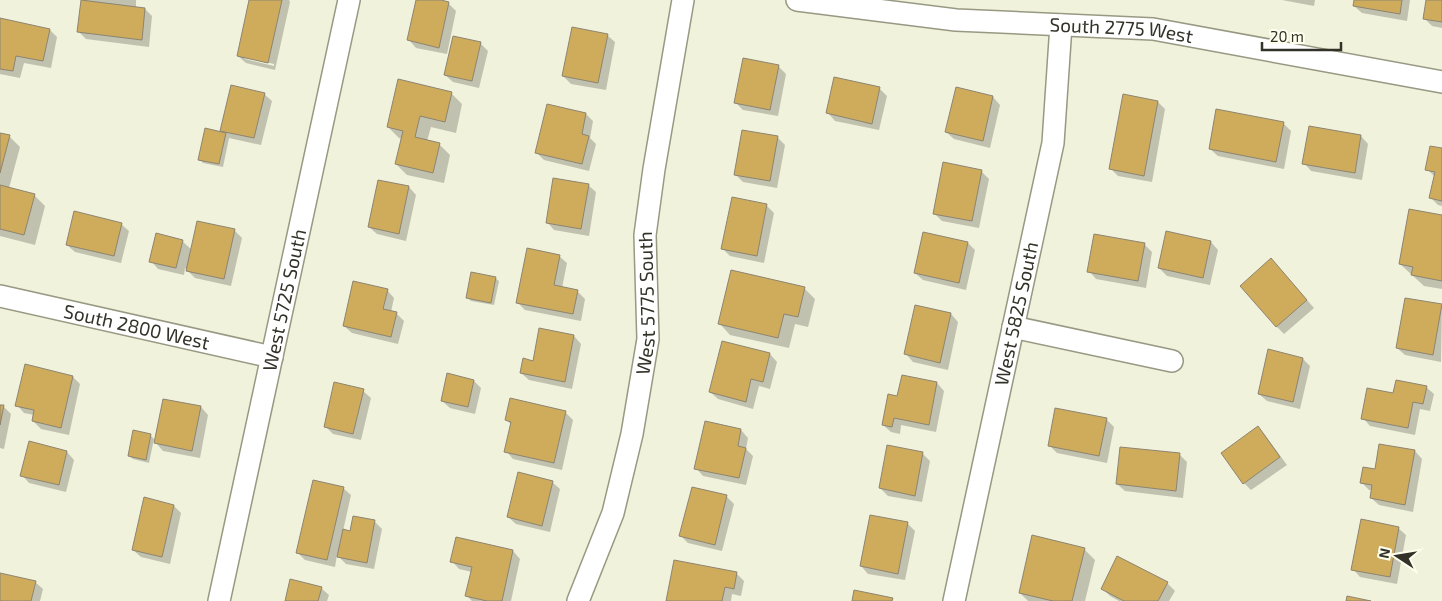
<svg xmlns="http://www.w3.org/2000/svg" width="1442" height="601" viewBox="0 0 1442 601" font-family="'Exo 2',sans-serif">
	<rect width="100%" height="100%" fill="#f1f2db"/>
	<path fill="#0003" fill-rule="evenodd" d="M83 0H136V8L145 9 152 16 149 47 86 39 79 32 85 2Z
		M251 0H289L290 2 275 70 246 63 238 56ZM245 57 274 64V66L245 59Z
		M418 0H435L448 3 456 11 447 54 416 48 409 40Z
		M1282 0H1315L1314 6Z
		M1355 0H1410L1407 21 1362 13 1354 6Z
		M1427 0H1442V28L1432 26 1424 18Z
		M0 19 50 30 57 37 51 68 24 63 20 78 0 74Z
		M607 35 615 42 606 90 571 84 563 76Z
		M480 43 488 51 479 88 453 82 445 75Z
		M778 66 786 74 778 116 743 110 736 103Z
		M880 89 887 96 879 130 835 121 828 113Z
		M451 93 462 104 456 133 431 127 427 141 439 144 450 155 444 183 407 175 396 164 402 139 399 138 388 127Z
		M264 94 272 101 261 145 229 138 223 167 203 163 199 159 226 134 222 130Z
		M1124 95 1158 102 1165 109 1152 182 1118 176 1110 168Z
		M993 97 1000 105 990 148 954 139 946 132Z
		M586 114 593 121 590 138 596 144 589 171 544 160 537 153Z
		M1283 123 1291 131 1284 169 1218 156 1210 149Z
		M0 134 9 136 20 147 9 188 34 195 45 206 35 245 0 236Z
		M1361 136 1368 144 1362 180 1311 171 1304 163Z
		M777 137 785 145 777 188 743 182 736 175Z
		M1442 149V206L1438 205 1430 197 1435 177 1427 169Z
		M981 171 989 179 979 228 942 221 935 214Z
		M379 181 409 187 416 195 406 241 377 234 369 227Z
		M588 185 596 192 589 236 554 230 547 222Z
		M766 205 774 213 764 263 730 256 723 249Z
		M1442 217V289L1424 286 1400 264Z
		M121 224 129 231 121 263 75 252 67 245Z
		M234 230 242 238 231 286 195 278 185 268 184 275 158 269 151 261 182 241 192 250Z
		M1167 233 1211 242 1218 250 1210 285 1167 276 1159 268Z
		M1095 235 1145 245 1152 252 1146 288 1096 279 1089 271Z
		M968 243 975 250 966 290 923 280 915 273Z
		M559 256 567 263 562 288 577 291 585 299 581 321 525 310 518 303Z
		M1279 268 1314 308 1284 334 1276 326Z
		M495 278 499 281 494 305 471 301 468 298Z
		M804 288 815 299 808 327 795 324 789 348 730 335 720 324Z
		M387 290 394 298 391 312 396 313 404 321 398 344 352 333 344 326Z
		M1406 299 1442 305 1441 362 1405 355 1397 348Z
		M951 314 958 322 948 370 913 362 906 354Z
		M574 336 581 344 572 389 529 380 521 373 534 362Z
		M723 343 770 354 777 362 770 389 759 386 753 409 718 399 710 392Z
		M1303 359 1310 366 1300 409 1267 401 1259 394Z
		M26 366 73 377 80 384 69 435 41 429 33 421 34 415 24 413 17 405Z
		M903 377 937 383 944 391 936 432 901 425 900 434 891 432 883 425 898 398Z
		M474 381 481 388 475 414 450 408 442 401Z
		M1426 387 1434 394 1430 411 1420 409 1415 435 1370 426 1363 418 1394 395Z
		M363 391 371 398 361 440 333 434 325 426Z
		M164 400 201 407 208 415 200 458 163 451 156 443Z
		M0 406 4 407 11 414 4 449 0 448Z
		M565 412 573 420 562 470 513 459 506 451 512 425 506 420Z
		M1106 419 1114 427 1107 463 1057 453 1049 445Z
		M1258 428 1265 435 1287 465 1251 490 1244 483Z
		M741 430 748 438 746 449 753 456 746 485 703 476 696 468Z
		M150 435 154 439 149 463 133 459 129 456Z
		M888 446 923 454 930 461 922 502 888 496 880 488Z
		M1415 451 1422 459 1413 512 1379 505 1371 498 1372 490H1369L1361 482 1376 471Z
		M67 452 74 460 66 492 29 483 22 475Z
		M1180 455 1187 462 1183 498 1125 491 1117 484Z
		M552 482 560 489 550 532 516 524 508 517Z
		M343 488 351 495 343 531 351 532 374 521 382 529 374 569 346 564 337 555 335 567 305 560 298 553Z
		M726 496 734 504 722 551 688 543 681 536Z
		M174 506 181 513 170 564 141 557 133 550Z
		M907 523 915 531 905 580 868 574 861 566Z
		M1398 528 1406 535 1397 584 1360 577 1353 569Z
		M457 538 513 551 520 559 511 601H472L467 596 472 572 459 569 452 561Z
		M1084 549 1095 560 1085 601H1028L1020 593Z
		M736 573 744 581 741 596 732 594 731 601H667Z
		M0 574 35 582 43 589 40 601H0Z
		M1167 583 1175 591 1169 601H1119L1110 596 1102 588Z
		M321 588 329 595 327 601H286Z"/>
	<path fill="#ceac5c" stroke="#8d8471" d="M81 0 145 8 142 40 77 32Z
		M249 0H282L268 63 237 56Z
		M416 0H441L449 2 439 48 407 40Z
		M1354 0H1402L1400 14 1353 6Z
		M1426 0H1442V22L1423 19Z
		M0 18 50 29 43 61 16 56 13 71 0 69Z
		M572 27 608 34 598 83 562 76Z
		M453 36 481 42 472 81 444 75Z
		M743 58 779 65 770 110 734 103Z
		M834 77 880 87 872 124 826 113Z
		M398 79 452 92 445 122 420 116 415 137 440 143 433 173 395 164 403 131 387 127Z
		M231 85 265 93 254 138 220 131Z
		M956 87 993 96 983 141 945 132Z
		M1123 94 1158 101 1144 176 1109 169Z
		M547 104 586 113 582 134 589 136 582 164 535 153Z
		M1216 109 1284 122 1276 162 1209 149Z
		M1309 126 1361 135 1355 173 1302 164Z
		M205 128 226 133 219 164 198 160Z
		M742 130 778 136 770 181 734 175Z
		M0 133 10 135 0 173Z
		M1430 146 1442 148V201L1429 198 1435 172 1425 170Z
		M943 162 982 170 972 221 933 214Z
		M553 178 589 184 581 229 546 223Z
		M378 180 409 186 399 234 368 227Z
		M0 185 35 194 24 235 0 229Z
		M732 197 767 204 757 256 721 249Z
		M1409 209 1442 215V281L1411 275 1413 267 1399 264Z
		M74 211 122 223 114 256 66 245Z
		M197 221 235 229 224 279 186 271Z
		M1166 231 1211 241 1203 278 1158 268Z
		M923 232 968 242 959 283 914 273Z
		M156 233 183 240 176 268 149 262Z
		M1094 234 1145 243 1138 281 1087 272Z
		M527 248 560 255 554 285 578 290 573 314 516 303Z
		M1271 258 1307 300 1276 327 1240 286Z
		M731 270 805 287 798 317 784 314 778 338 718 324Z
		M471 272 496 277 491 303 466 298Z
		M353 281 388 289 383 309 397 312 391 337 343 326Z
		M1405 298 1442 304 1433 355 1396 348Z
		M915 305 951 313 940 363 904 354Z
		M539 328 574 335 565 382 520 373 523 358 533 361Z
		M722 341 770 353 763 382 751 379 746 402 709 392Z
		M1268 349 1303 358 1293 402 1258 394Z
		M25 364 73 376 61 428 32 421 34 410 15 406Z
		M447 373 474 380 468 407 441 401Z
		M902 375 937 382 929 425 894 418 892 427 882 425 888 394 897 396Z
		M1396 380 1427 386 1423 404 1413 402 1408 428 1361 419 1367 388 1393 393Z
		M334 382 364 389 353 434 324 427Z
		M510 398 566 411 554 463 504 452 511 422 505 420Z
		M163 399 201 406 192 451 154 443Z
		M0 405H4L0 425Z
		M1055 408 1107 418 1099 456 1048 446Z
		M705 421 741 429 738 446 746 448 739 478 694 469Z
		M1258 426 1280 457 1243 484 1221 453Z
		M133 430 151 434 146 460 128 456Z
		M29 441 67 451 59 485 20 476Z
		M1379 444 1415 450 1405 505 1370 498 1372 485 1360 483 1363 467 1375 469Z
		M887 445 923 452 915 496 879 488Z
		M1120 447 1180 453 1176 491 1116 484Z
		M518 472 553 481 542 526 507 517Z
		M313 480 344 487 327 560 296 553Z
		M692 487 727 495 715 545 679 536Z
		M144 497 174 505 162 557 132 550Z
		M870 515 908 522 898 574 860 566Z
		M353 516 375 520 367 563 337 557 343 529 350 531Z
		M1361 519 1399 527 1390 577 1351 570Z
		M1032 535 1085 548 1072 601H1053L1019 593Z
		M456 537 513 550 502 601H487L465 596 472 567 450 562Z
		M1117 556 1168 582 1158 601H1124L1101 589Z
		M674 560 737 572 734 589 725 587 722 601H666Z
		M0 573 36 581 31 601H0Z
		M290 579 322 587 318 601H285Z
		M854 590 893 598 892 601H852Z
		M1347 596 1371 601H1346Z"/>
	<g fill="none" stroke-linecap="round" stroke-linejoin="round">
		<g stroke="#989883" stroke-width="24">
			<g id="street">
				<path id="s1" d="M797 0 956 20 1153 29 1442 82"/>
				<path id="s2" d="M0 296 272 357"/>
				<path d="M1013 327 1172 361"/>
				<path id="s3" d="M219 601 349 0"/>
				<path id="s4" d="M578 601 613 513 632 434 648 339 645 235 654 169 683 0"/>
				<path id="s5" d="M954 601 1053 143 1061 25"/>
			</g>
		</g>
		<use href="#street" stroke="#fff" stroke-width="21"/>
	</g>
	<g text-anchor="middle" stroke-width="4.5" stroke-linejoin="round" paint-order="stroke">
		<g font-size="19" fill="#323229" stroke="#feffed">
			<text dy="7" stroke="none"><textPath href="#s1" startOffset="326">South 2775 West</textPath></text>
			<text dy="7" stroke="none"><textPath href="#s3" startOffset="308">West 5725 South</textPath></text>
			<text dy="7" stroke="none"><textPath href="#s4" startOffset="308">West 5775 South</textPath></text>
			<text dy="7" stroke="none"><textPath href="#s5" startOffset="294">West 5825 South</textPath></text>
			<text dy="7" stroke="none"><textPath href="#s2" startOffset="140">South 2800 West</textPath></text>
		</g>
	</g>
	<g transform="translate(1397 556) rotate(282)" stroke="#feffed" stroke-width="4" paint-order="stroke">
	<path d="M0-4L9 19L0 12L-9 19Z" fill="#323229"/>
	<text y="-8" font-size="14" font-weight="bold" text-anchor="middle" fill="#323229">N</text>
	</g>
	<path d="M1262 42v8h79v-8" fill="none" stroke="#323229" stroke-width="2.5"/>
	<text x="1270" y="42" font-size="15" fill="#323229" stroke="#feffed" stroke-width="4" paint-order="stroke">20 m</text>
</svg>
